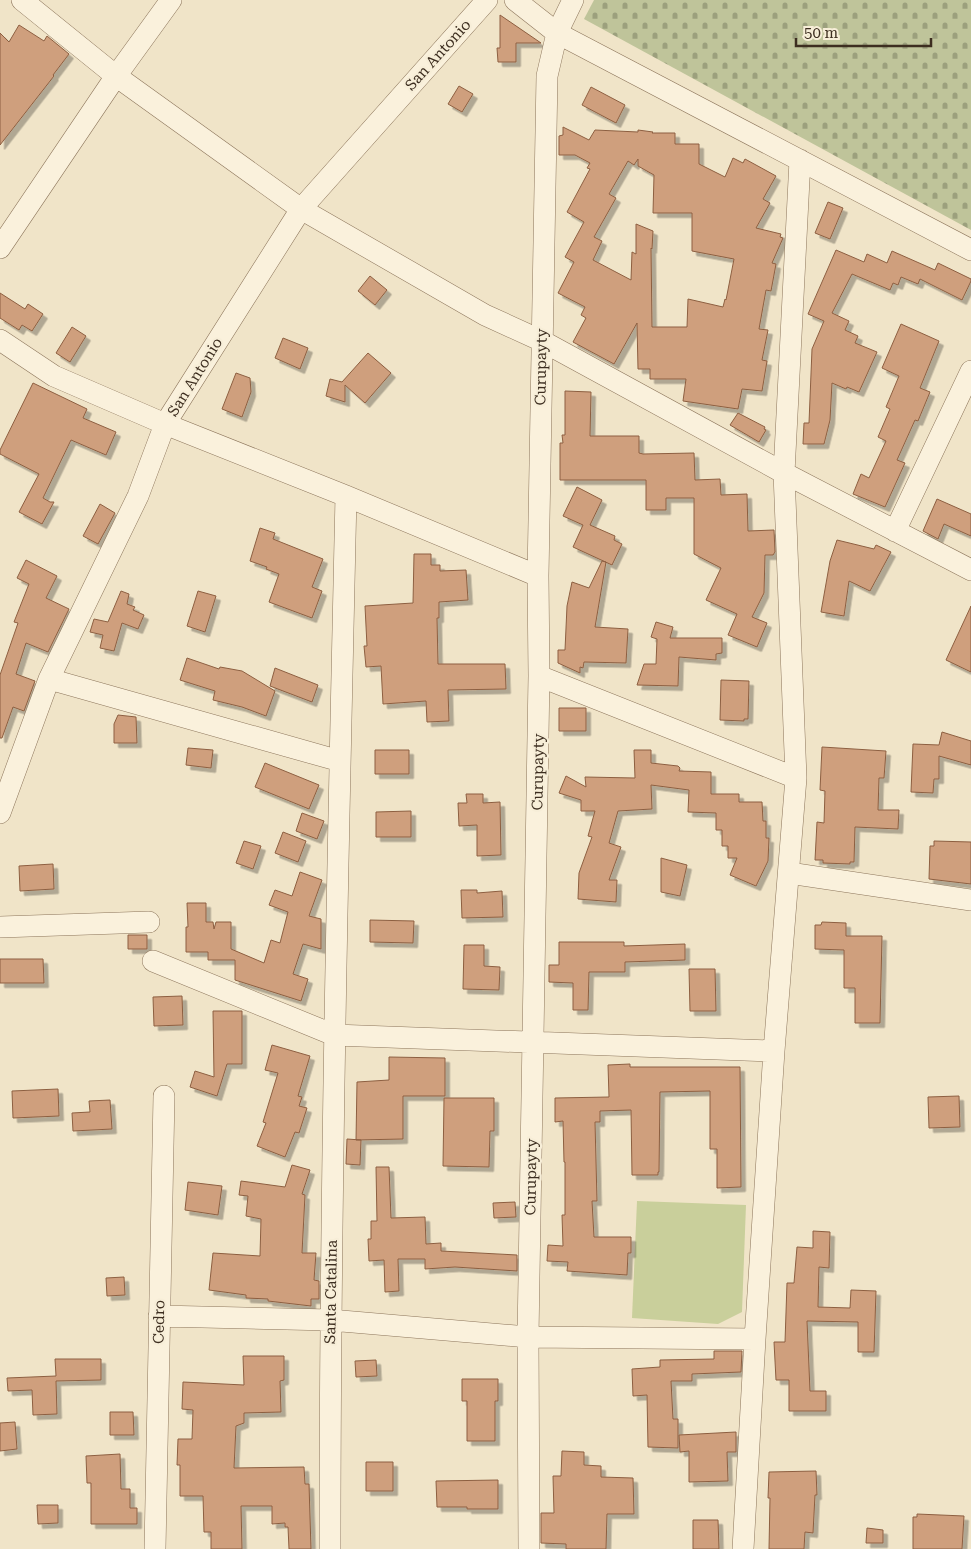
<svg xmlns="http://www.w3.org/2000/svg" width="971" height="1549" viewBox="0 0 971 1549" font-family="'Roboto Serif',serif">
	<defs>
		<pattern id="cemetery-stones" width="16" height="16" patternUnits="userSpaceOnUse" patternTransform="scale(1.25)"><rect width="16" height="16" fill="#bfc49a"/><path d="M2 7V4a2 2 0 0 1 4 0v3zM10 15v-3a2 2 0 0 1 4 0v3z" fill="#9ca07d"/></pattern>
		<filter id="shadow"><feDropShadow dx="4.5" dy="4.5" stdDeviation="0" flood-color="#0004"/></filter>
	</defs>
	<rect width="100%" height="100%" fill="#f0e4c8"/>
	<path fill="#c9cf9b" d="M637 1201 746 1205 742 1312 718 1324 632 1318Z"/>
	<path fill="url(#cemetery-stones)" d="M594 0H971V230L584 19Z"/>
	<path fill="#cf9f7d" stroke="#8d5f41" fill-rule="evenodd" filter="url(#shadow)" d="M500 15 541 43H516V62H498L497 48H500Z
		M19 25 44 41 47 36 69 54 53 75 54 76 0 145V33L9 42Z
		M459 86 473 94 462 112 448 104Z
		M591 87 625 105 616 123 582 105Z
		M563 127 589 140 595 130 638 132V130L653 132 652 133H675V144H699V164L725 177 733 158 743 163 745 159 776 176 763 199 770 203 756 228 781 234 780 237 783 238 772 263 776 264 771 291 766 290 759 329 768 330 762 360 767 361 762 391 742 389 738 409 683 401 686 379H650V369H638L637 323 614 364 573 342 586 318 581 315 585 307 558 293 574 262 565 257 584 222 567 212 590 169 587 168 590 163 575 155H559V136L563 135ZM638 159V166L654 175 653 213H692V251L734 259 726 300 725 299 723 307 688 299 687 327H652L651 248 652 249 653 231 636 224V254L632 252 631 280 593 260 602 241 594 237 616 198 609 194 628 161 634 165Z
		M828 202 843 208 830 239 815 233Z
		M836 250 864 262 867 254 887 263 892 251 935 270 938 263 971 279V281L962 300 920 279 918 284 901 277 898 285 893 283 890 290 852 274 832 313 849 321 845 330 858 336 855 343 877 352 859 392 847 387 846 389 832 383 830 420 824 444H803L804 423H809L812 349 824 321 808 314Z
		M370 276 387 290 375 305 358 291Z
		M0 293 25 309 28 304 43 314 32 331 22 325 19 330 0 318Z
		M901 324 939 341 920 388 930 392 918 421 915 420 897 460 905 463 885 507 853 494 861 474 869 478 886 441 878 437 890 409 886 407 899 376 882 368Z
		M72 327 86 336 70 362 56 353Z
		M283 338 308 348 300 369 275 358Z
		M368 353 391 373 365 403 345 385V402L326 396 330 379 342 382Z
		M236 373 250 378 251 392 242 417 222 409Z
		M33 383 87 409 83 418 116 432 106 455 71 440 43 498 50 502H54L42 524 19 512 39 474 0 454V450Z
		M565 391 591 392 590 436H639V453L643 454 694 453 695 480 720 479 721 495 747 494 748 531 774 530 775 552 773 555H765L764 593 752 617 767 623 757 647 728 635 737 614 706 600 721 568 694 554V498H666V510H646V480H560V443H563L562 435H565Z
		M738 413 765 427 764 429 766 430 759 442 730 425Z
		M577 487 602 500 590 525 615 536 614 540 622 544 612 565 573 547 583 525 563 516Z
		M937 499 971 514V536L944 524 938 539 923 531Z
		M100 504 115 513 98 544 83 536Z
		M260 528 275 533 273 539 323 559 312 587 322 591 312 618 269 602 279 574 266 569 267 567 250 561Z
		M837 540 874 549 876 545 891 552 870 591 849 581 844 616 821 612 830 561Z
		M414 554H431V565H440V571L466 570 468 600 439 602V618H437L438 664H505L506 689 448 690 449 721 427 722 426 701 383 704 381 666 366 667 364 646H367L365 606 413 603Z
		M26 560 57 576 46 598 69 609 48 652 26 643 16 674 35 681 24 711 13 707 2 738H0V675L18 623 14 622 29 584 17 578Z
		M602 561 606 562 595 627 628 629 626 663 584 662 583 668 580 667V673L558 663V650H565L567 606 572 582 589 588Z
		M121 591 129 594 127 604 135 607 133 610 144 615 138 629 122 623 114 651 100 648 103 635 90 632 94 619 108 622Z
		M198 591 216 596 205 632 187 626Z
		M971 606V672L946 660Z
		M656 622 673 627 670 638H722V653L716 654V660L679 657 678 686 637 685 644 664H656L657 639 651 637Z
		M187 658 219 669 220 667 242 671 275 691 266 716 242 707 213 700 215 691 180 680Z
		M275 668 318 685 312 702 270 686Z
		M721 680 749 681 748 719H744V721L720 720Z
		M559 708H586V731H559Z
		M118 715 136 717 137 743H114V724Z
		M942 732 971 741V765L939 756V779H934L933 793 911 792 913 744 939 745Z
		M822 747 886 751 884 778H879L878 810H899L898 829 855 827 854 862H850V864L823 863V860H815L817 822 824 823 825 791 820 790Z
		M188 748 213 750 211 768 186 765Z
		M375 750H409V774H375Z
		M634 750H651V763L678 766 680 768 679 771 711 772V794H739V802H762L763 821H766V838H769L768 861 756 886 730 875 737 858H728V846H722V830H716V813L688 812 689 790 651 785 652 809 618 811 609 843 621 847 609 880H617L616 902 578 899 579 873 592 837 588 836 595 811H581V800L559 793 566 776 586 787 585 777 635 778Z
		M265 763 319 785 309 809 255 787Z
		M466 794H483V803L500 802 501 855 477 856V825L459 826 458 803H467Z
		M411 811V837H376V812Z
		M302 813 324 821 317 839 296 831Z
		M283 832 306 841 298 862 275 853Z
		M244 841 261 846 253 869 236 863Z
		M934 841 971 842V884L929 879 930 846H934Z
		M661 858 687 865 680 896 661 892Z
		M53 864 54 889 20 891 19 866Z
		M300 872 322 880 309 916 321 919V949L303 944 293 974 308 979 301 1001 235 980V960H208V952H186V927H188L187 903H206V922H213L214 929 216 922H231V949L264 963 271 940 280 943 288 912 269 905 275 890 292 896Z
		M461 890H477V893L502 891 503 917 462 918Z
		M370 920 414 921 413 943 370 942Z
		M822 922 846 923V936H882L880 1023H855V988H844V950L815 949V925H821Z
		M128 935H147V949H128Z
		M559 942H624V946L685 944V960L625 962V972H589L588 1010H573V983L549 982V965H559Z
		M464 945H484V966L500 967 499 990 463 989Z
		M0 959H43L44 983H0Z
		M689 969H715L716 1011H690Z
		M182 996 183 1025 154 1026 153 997Z
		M213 1011H242V1064H227L217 1096 190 1087 195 1071 214 1077Z
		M272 1045 310 1056 298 1096 302 1097 299 1106 307 1108 299 1133 295 1132 285 1157 257 1146 266 1123 263 1122 278 1073 265 1070Z
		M389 1057 445 1058V1096H403V1139L356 1140 357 1082 389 1080Z
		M630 1064V1067H740L741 1187 717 1188V1149H710V1091L660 1092 659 1172H658V1175H632L631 1110 600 1111V1122H595L597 1201H592L594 1237H631V1253H628L627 1275 567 1271 568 1262 547 1261 548 1245 563 1246 562 1215H565V1162H564L563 1121 555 1122V1098L609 1097 608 1065Z
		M58 1089 59 1116 13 1118 12 1091Z
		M959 1096 960 1127 929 1128 928 1097Z
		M444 1098H494V1131H490L489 1167 443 1166Z
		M110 1100 112 1129 73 1131 72 1113 90 1112 89 1101Z
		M347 1139 361 1140 360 1165 346 1164Z
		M292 1165 310 1170 302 1194 305 1195 302 1253H316L314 1280 319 1281V1299H311V1306L268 1301V1299L246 1298V1295L209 1290 213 1253 260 1256 261 1219 246 1216 248 1196 239 1195 241 1181 285 1187Z
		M376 1167H389L391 1218 425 1217 426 1244 441 1243V1251L517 1255V1271L455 1267 425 1269V1259H398L399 1291 385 1292 384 1260 369 1261 368 1239H371V1221H377Z
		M188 1182 222 1186 218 1215 185 1210Z
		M515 1202 516 1217 494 1218 493 1203Z
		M813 1231 830 1232 829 1268 819 1267 818 1307 850 1308 851 1290 876 1291 874 1352H858V1322L807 1321 810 1391H826V1411H789V1380H776L774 1342H785L787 1283H794L797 1247 813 1248Z
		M124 1277 125 1295 107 1296 106 1278Z
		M714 1351H742L741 1372 692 1374V1381H671L673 1419H678V1448L648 1447 647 1395 633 1396 632 1369 660 1367V1360L714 1359Z
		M243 1356H284V1380L280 1381 281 1412 244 1413V1423L236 1426 234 1468 304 1467 305 1484H309L311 1549H289L288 1527H285V1523L272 1524V1506H241L242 1549H211V1532H204L203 1496H180V1465H177L178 1439H192L193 1410 182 1409 183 1382 244 1385Z
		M55 1359H101V1380L56 1381 57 1414 33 1415 32 1390 8 1391 7 1378 56 1376Z
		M376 1360 377 1376 356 1377 355 1361Z
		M462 1379H498V1401H495V1441H467V1401H462Z
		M110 1412H133L134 1435H110Z
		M15 1422 17 1449 0 1451V1423Z
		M736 1432V1452H727L728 1481 689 1482V1451L680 1452 679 1435Z
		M562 1451 584 1452V1465L601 1466V1477L633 1478 634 1514H607L606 1549H566V1544L541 1543V1513H554L553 1476H561Z
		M120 1454 121 1489H130V1508H137V1524H91V1483H87L86 1456Z
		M366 1462H393V1491H366Z
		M816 1471 817 1495H815L813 1533 805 1532 804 1549H769L770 1498H768L769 1472Z
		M498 1480V1509H467V1507H437L436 1481Z
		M37 1505H58V1523L38 1524Z
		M917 1514 964 1516 962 1549H913V1517H917Z
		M693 1520H718L719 1549H693Z
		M867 1528 883 1530V1543H866Z"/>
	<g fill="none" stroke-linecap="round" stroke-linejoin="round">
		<g stroke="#8d765c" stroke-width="22">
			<path id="minor" d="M22 0 116 76 301 209 485 315 542 341 784 473 971 570
				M515 0 557 33 971 250
				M0 248 116 76 171 0
				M0 340 54 376 165 424 346 496 538 576
				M895 531 971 371
				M539 676 796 778
				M49 679 340 761
				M0 813 49 679 138 496 165 424 301 209 487 0
				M789 873 971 900
				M0 927 149 922
				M153 961 334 1035 774 1051
				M159 1316 330 1320 528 1337 755 1339
				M155 1549 164 1096
				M330 1549C330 1198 338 847 346 496
				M529 1549 528 1337 539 676 538 576 547 76 557 33 573 0
				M743 1549 755 1339 774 1051 796 778 784 473 800 160"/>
		</g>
		<use href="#minor" stroke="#faf1dc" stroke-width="21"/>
	</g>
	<g text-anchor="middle" stroke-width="4.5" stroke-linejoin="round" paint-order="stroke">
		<g font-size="15" fill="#3d2e20" stroke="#f7eed8">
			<text transform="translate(438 55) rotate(-48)" y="5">San Antonio</text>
			<text transform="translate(541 367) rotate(-89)" y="5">Curupayty</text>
			<text transform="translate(195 377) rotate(-58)" y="5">San Antonio</text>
			<text transform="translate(538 772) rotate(-89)" y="5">Curupayty</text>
			<text transform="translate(531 1177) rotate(-89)" y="5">Curupayty</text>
			<text transform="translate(331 1292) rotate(-89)" y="5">Santa Catalina</text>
			<text transform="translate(159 1322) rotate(-89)" y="5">Cedro</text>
		</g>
	</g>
	<path d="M796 38v8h135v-8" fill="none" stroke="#3d2e20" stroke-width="2.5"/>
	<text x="804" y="38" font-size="15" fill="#3d2e20" stroke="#f7eed8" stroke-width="4" paint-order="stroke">50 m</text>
</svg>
